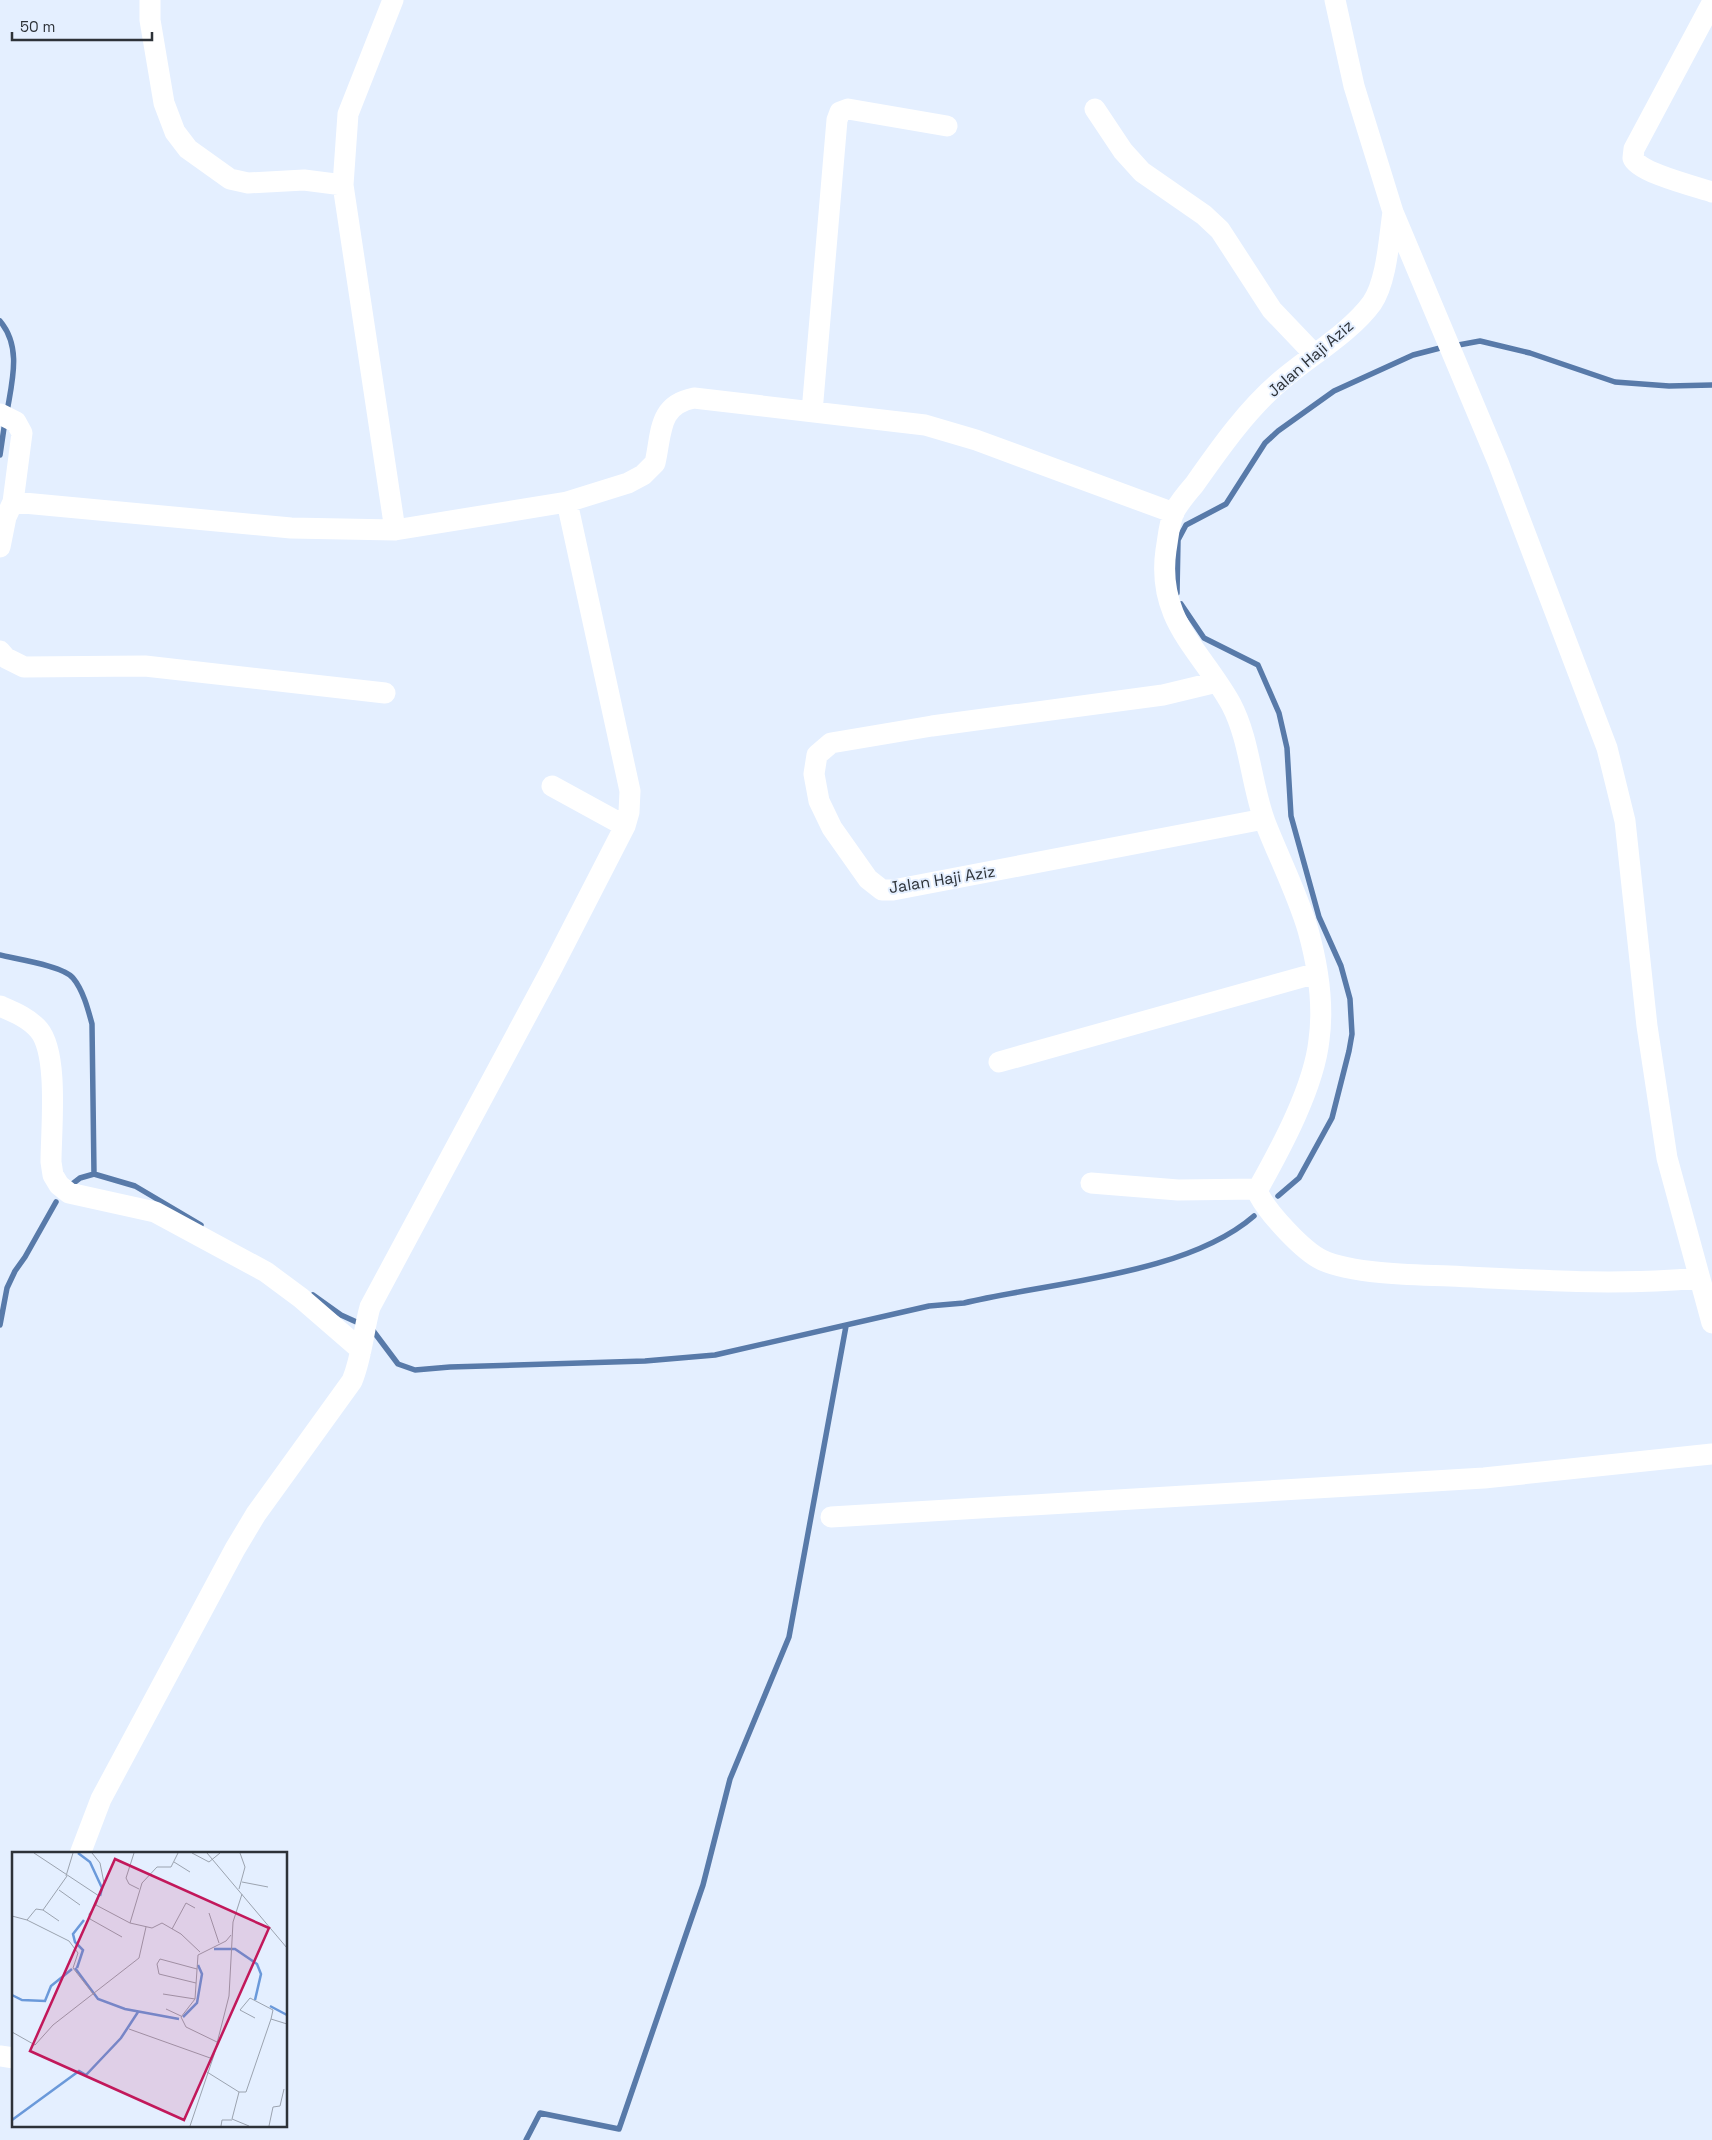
<svg xmlns="http://www.w3.org/2000/svg" width="1712" height="2140" viewBox="0 0 1712 2140" font-family="'Space Grotesk',sans-serif">
	<rect width="100%" height="100%" fill="#e4efff"/>
	<g fill="none" stroke-linecap="round" stroke-linejoin="round">
		<path stroke="#587aa9" stroke-width="5.5" d="M0 321C22 347 12 381 7 412
			M1453 346 1480 341 1530 353 1615 382 1669 386 1712 385
			M0 455 5 421
			M1177 593 1178 540 1186 525 1226 504 1265 443 1278 431 1334 391 1413 355 1444 347
			M1181 604 1204 638 1258 665 1279 713 1287 748 1291 816 1319 917 1341 966 1350 999 1352 1034 1349 1051 1332 1118 1299 1178 1278 1196
			M0 955C16 959 64 966 73 978 83 990 88 1009 92 1024L94 1174
			M71 1185 80 1178 94 1174 135 1186 201 1225
			M313 1295 341 1315 363 1325
			M0 1325 7 1288 15 1271 25 1257 56 1202
			M371 1328 398 1364 415 1370 450 1367 645 1361 715 1355 929 1306 964 1303C1051 1282 1186 1275 1254 1216
			M526 2140 540 2113 619 2129 703 1885 730 1779 789 1637 846 1326"/>
		<path stroke="#fff" stroke-width="21" d="M150 0V20L164 103 175 132 188 149 230 179 248 183 304 180 343 185
			M393 0 348 114 343 185 395 530
			M1335 0 1354 86 1393 212 1498 462 1607 748 1625 821 1647 1026 1667 1158 1712 1323
			M1712 3 1634 149 1633 158C1637 172 1697 187 1712 192
			M1095 109 1123 151 1142 172 1204 215 1220 230 1272 310 1314 354
			M1393 212C1389 238 1387 281 1372 303 1351 332 1310 356 1283 379 1248 408 1220 448 1194 485 1187 493 1179 503 1174 512 1169 523 1168 539 1166 550 1156 620 1201 650 1231 704 1250 740 1251 784 1265 822 1279 858 1297 893 1308 930 1318 966 1324 1004 1319 1040 1314 1087 1281 1148 1258 1189L1259 1195C1269 1214 1303 1251 1322 1260 1352 1274 1416 1275 1450 1276 1534 1280 1615 1286 1699 1278
			M812 412 837 120 840 112 848 109 947 126
			M0 414 16 422 22 433 13 502 291 528 395 530 567 502 628 483 643 475 655 463C662 432 658 405 694 398L925 425 976 440 1174 513
			M0 547 6 517 13 502
			M0 651 6 658 24 667 145 666 385 693
			M1217 682 1163 695 932 726 831 743 817 755 814 774 819 801 832 828 868 879 882 890H893L1264 819
			M552 786 625 826
			M0 1006C14 1012 29 1018 39 1030 59 1054 51 1130 51 1162L53 1175 59 1185 69 1193 155 1212 266 1272 301 1298 361 1350
			M999 1062 1317 973
			M1091 1183 1178 1190 1258 1189
			M831 1517 1484 1478 1712 1454
			M80 1854 101 1799 235 1549 256 1514 352 1381C362 1357 363 1332 370 1307L551 970 625 826 629 812 630 791 567 502
			M0 2056 14 2058"/>
	</g>
	<g text-anchor="middle" stroke-width="4" stroke-linejoin="round" paint-order="stroke">
		<g font-size="16" fill="#2d3238" stroke="#e4efff">
			<text transform="translate(1310 358) rotate(-41)" y="6">Jalan Haji Aziz</text>
			<text transform="translate(942 879) rotate(-9)" y="6">Jalan Haji Aziz</text>
		</g>
	</g>
	<g transform="translate(12 1852)">
		<rect width="275" height="275" fill="#e4efff"/>
		<path fill="none" stroke="#6a99da" stroke-width="2.5" d="M66 1 78 10 90 36 88 44M202 97H223L245 112 249 122 243 148M63 116 86 147 113 157 167 167M65 116 71 98 63 90 61 82 72 68M0 143 10 148 33 149 39 134 60 117M258 154 275 163M171 165 185 151 190 122 186 113M0 268 67 219 74 223 109 186 126 160"/>
		<path fill="none" stroke="#9ba3af" stroke-width="1" d="M22 1 87 44 84 53 118 71 140 76 150 71 169 82 188 100M80 1 88 11 92 31M122 1 114 26 117 32 127 37M180 1 197 10 208 1M195 1 275 96M162 10 178 20M275 22V42M54 24 61 1M230 30 256 35M227 37 233 15 228 1M47 38 68 53M84 53 77 62 78 67 110 85M31 58 47 69M197 61 207 91M0 64 15 68 24 57 31 58 55 24M15 68 57 89 66 101 61 116 82 143M118 71 130 31 145 15H159L166 1M160 77 174 51 183 56M184 131 147 122 145 112 148 107 185 117M151 142 183 147M154 157 169 164M243 166 228 158 238 146 261 158 259 167M117 177 201 207M0 180 23 193 41 173 127 106 134 75M205 190 174 175 169 165 183 147 186 103 214 89 219 83M195 220 227 240 220 267 237 274M227 240H234L259 167 275 172M178 274 202 203 217 144 221 70 230 42M209 274 210 268H220M257 274 261 255 268 254 272 237"/>
		<path fill="#c2185b" fill-opacity="0.15" stroke="#c2185b" stroke-width="2.5" d="M103 7 257 76 172 268 18 199Z"/>
		<rect width="275" height="275" fill="none" stroke="#2d3238" stroke-width="2.5"/>
	</g>
	<path d="M12 32v8h140v-8" fill="none" stroke="#2d3238" stroke-width="2.5"/>
	<text x="20" y="32" font-size="15" fill="#2d3238" stroke="#e4efff" stroke-width="4" paint-order="stroke">50 m</text>
</svg>
